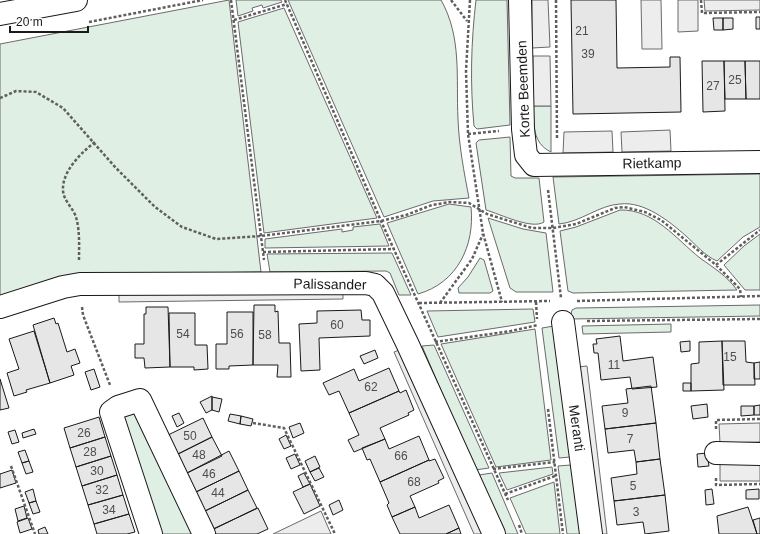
<svg xmlns="http://www.w3.org/2000/svg" width="760" height="534" viewBox="0 0 760 534" font-family="Helvetica,sans-serif">
	<rect width="100%" height="100%" fill="#fff"/>
	<path fill="#e0efe3" stroke="#6a6a6a" d="M229 0 261 272 73 275 0 298V44Z
		M236 0H281L282 2 263 8 262 5 252 8 253 11 238 16Z
		M288 0H441C462 37 456 78 458 119 459 146 464 172 469 198L433 201 384 217Z
		M476 0H507L510 125 477 129 474 126C470 84 471 42 476 0Z
		M284 8 377 218 264 233 238 22Z
		M533 106H551V152C532 143 534 124 533 106Z
		M510 137 511 176 515 178H539L544 222C532 230 500 214 486 210L476 143 479 140Z
		M760 174V227L743 237 717 261C705 256 695 244 686 236 669 221 644 201 620 204 599 205 581 222 559 224L553 177Z
		M449 204 471 207C475 246 457 283 418 294L387 223Z
		M620 210C654 209 676 239 700 258 714 268 727 276 737 290L573 293 568 291 560 231 576 227Z
		M488 218 523 229 546 233 553 292H516L510 288Z
		M380 224 389 246 265 248V239L342 229V232L353 230V227Z
		M760 234V290H745L724 265 744 246Z
		M392 253 411 295H399L390 273 386 271 270 272 267 254Z
		M480 258 484 260 493 291 490 293H459L458 288 468 277Z
		M760 305V316L570 319 572 310 576 308Z
		M533 309 535 322 438 337 427 311Z
		M671 324V332L583 334 582 326Z
		M554 326 570 457 559 458 542 328Z
		M535 329 551 460 496 467 441 344Z
		M434 345 489 468 475 470 422 346Z
		M136 405 199 534H155L117 412Z
		M571 465 580 534H567L558 466Z
		M552 467 553 474 507 490 499 473Z
		M492 473 518 534H504L479 475Z
		M554 482 560 534H526L510 498Z"/>
	<path fill="#ededed" stroke="#6a6a6a" d="M532 0H548L550 47 532 48Z
		M641 0H661L662 49H642Z
		M678 0H698V31L678 32Z
		M704 0H760V10L705 11Z
		M533 56H550L551 106H533Z
		M670 130 671 151 622 152 621 132Z
		M612 131 613 152 563 153 564 132Z
		M343 291V299L119 302V294Z
		M402 349 483 534H474L394 352Z
		M587 366 607 534H598L578 367Z
		M760 423V442L720 443 719 424Z
		M720 463H760V481H720Z
		M321 511 331 534H273Z"/>
	<path fill="#e6e6e6" stroke="#1a1a1a" d="M571 0H616L617 68 670 67V57H680L681 112 573 114Z
		M756 17H760V29H756Z
		M713 18H723V30H714Z
		M723 18H733V29L723 30Z
		M702 61H724L725 111 703 112Z
		M724 61H745L746 99H725Z
		M745 61H760V99H746Z
		M254 305H275V312L278 311 279 343H290L291 377H277L278 365H253Z
		M146 307H168L170 367 145 368 144 358H135V344H144V314H146Z
		M361 310 362 320H370V336L319 338 320 370 301 371 299 324 317 323V311Z
		M227 312H253V365L229 366V369H216V344H227Z
		M169 313H195V345H207L208 369 194 370V367H170Z
		M54 318 56 324 58 323 67 352 75 349 80 363 71 366 74 375 50 383 33 325Z
		M34 331 50 383 26 390 27 392 14 396 7 373 19 369 9 339Z
		M620 336 623 361 653 357 657 387 632 389 630 377 601 380 598 353H594L593 344H597L596 339Z
		M690 341V351L681 352 680 342Z
		M722 341H745L746 362 754 363 755 385H723Z
		M722 341 724 390 691 391V364L699 363V342Z
		M375 350 378 358 364 364 360 356Z
		M760 362V379H754V363Z
		M389 368 399 391 349 413 339 391 329 395 323 383 354 369 359 381Z
		M94 369 100 387 91 390 85 372Z
		M0 379 9 408 0 410Z
		M683 383H691V391H683Z
		M651 386 656 423 605 429 602 406 628 403 626 389Z
		M406 390 414 410 408 413 409 415 380 428 385 439 354 452 348 440 359 435 349 413 399 391 400 393Z
		M212 396V410L206 413 200 402Z
		M212 397 222 399 219 412 212 410Z
		M707 404 708 417 693 419 691 406Z
		M760 405V415H754V406Z
		M741 406H754V415L741 416Z
		M179 413 184 423 177 427 172 416Z
		M230 414 241 416 240 424 228 421Z
		M241 416 253 419 251 426 240 424Z
		M99 417 105 437 70 448 64 428Z
		M203 418 212 437 178 454 168 435Z
		M300 423 304 433 293 438 289 427Z
		M656 423 660 459 636 462 634 450 608 453 605 429Z
		M34 429 36 434 23 438 22 433Z
		M15 430 19 442 12 444 8 432Z
		M286 435 291 446 284 449 279 439Z
		M419 436 429 460 380 482 370 459 367 460 362 448 385 439 389 449Z
		M105 437 111 456 76 467 70 448Z
		M212 437 222 456 187 473 178 454Z
		M25 450 29 461 22 463 18 452Z
		M229 451 239 471 196 492 187 473Z
		M707 453 709 466 698 467 697 454Z
		M295 454 300 465 291 469 286 458Z
		M111 456 117 475 82 486 76 467Z
		M315 456 320 467 310 472 305 461Z
		M435 459 444 478 438 481 439 483 410 496 415 507 392 517 387 505 389 503 380 482 429 460V461Z
		M660 459 665 495 614 501 611 478 637 474 636 462Z
		M29 461 33 472 26 474 22 463Z
		M319 468 324 477 315 481 310 472Z
		M12 470 16 483 0 488V474Z
		M239 471 248 490 205 511 196 492Z
		M304 473 310 484 303 487 298 476Z
		M117 475 123 495 88 505 82 486Z
		M310 484 320 506 304 514 293 492Z
		M33 489 36 501 29 503 25 492Z
		M712 489 714 504 706 505 705 490Z
		M759 489V499H746V490Z
		M248 490 257 508 214 529 205 511Z
		M123 495 129 514 94 524 88 505Z
		M665 495 669 531 645 534 643 522 617 525 614 501Z
		M339 500 343 510 333 515 329 505Z
		M36 501 40 512 33 514 29 503Z
		M449 505 459 528 446 534H400L392 517 415 507 419 518Z
		M24 506 27 518 18 521 15 509Z
		M748 507 757 534H719L717 516Z
		M258 508 268 529 257 534H216L213 529Z
		M129 514 135 532 127 534H97L94 524Z
		M28 518 32 529 20 533 17 522Z
		M760 518V534H757L753 520Z
		M45 527 48 534H39L38 530Z
		M459 528 461 534H446Z"/>
	<g fill="none" stroke-linecap="round" stroke-linejoin="round">
		<g stroke="#1a1a1a" stroke-width="24">
			<path id="minor" d="M520 0 523 129 526 155 534 165 760 162
				M0 14 76 0
				M0 307 63 287 80 284 366 283 375 285 383 293 408 345 494 534
				M563 322 591 534
				M716 453 760 454
				M151 534 111 412 118 407 140 400 204 534"/>
		</g>
		<path stroke="#5f5f5f" stroke-width="2.5" stroke-dasharray="3 2" stroke-linecap="butt" d="M231 0 264 260
			M285 0 381 221 508 500
			M451 0 467 21
			M470 0 466 71 468 134 483 233 502 302
			M556 0 557 140
			M701 0 702 13 760 12
			M234 20 287 4
			M89 22 203 0
			M0 98 16 91 36 92 63 108 116 168 155 207 182 227 216 239 261 236 381 221 406 215 432 205 450 202 469 203 487 214 532 228H553L576 224 615 208 624 207 645 212 661 220 716 265 740 289 741 297
			M468 134 499 131
			M548 190 561 298
			M263 252 395 249
			M79 260C79 246 80 231 76 217 73 208 63 200 63 190 62 171 82 152 95 142
			M716 265 760 230
			M577 301 760 296
			M536 302 537 319
			M419 303 550 301
			M440 303 472 259 483 234
			M82 307 83 315 110 385
			M587 321 760 319
			M435 342 511 331 538 325
			M548 409 563 534
			M253 423 284 428 335 534
			M716 429V420L760 419
			M11 466 35 534
			M493 469 555 462
			M716 478V485L760 484
			M505 494 555 476
			M519 525 522 534"/>
		<use href="#minor" stroke="#fff" stroke-width="22"/>
	</g>
	<g text-anchor="middle" stroke-width="3" stroke-linejoin="round" paint-order="stroke">
		<g font-size="12" fill="#4d4d4d">
			<text x="582" y="35">21</text>
			<text x="588" y="58">39</text>
			<text x="735" y="84">25</text>
			<text x="713" y="90">27</text>
			<text x="337" y="329">60</text>
			<text x="183" y="338">54</text>
			<text x="237" y="338">56</text>
			<text x="265" y="339">58</text>
			<text x="730" y="361">15</text>
			<text x="614" y="369">11</text>
			<text x="371" y="391">62</text>
			<text x="625" y="417">9</text>
			<text x="84" y="437">26</text>
			<text x="190" y="440">50</text>
			<text x="630" y="443">7</text>
			<text x="90" y="456">28</text>
			<text x="199" y="459">48</text>
			<text x="401" y="460">66</text>
			<text x="97" y="475">30</text>
			<text x="209" y="478">46</text>
			<text x="414" y="486">68</text>
			<text x="633" y="490">5</text>
			<text x="102" y="494">32</text>
			<text x="218" y="497">44</text>
			<text x="109" y="514">34</text>
			<text x="636" y="516">3</text>
		</g>
		<g font-size="14" fill="#1a1a1a" stroke="#fff">
			<text transform="translate(523 89) rotate(-92)" y="5">Korte Beemden</text>
			<text transform="translate(652 163) rotate(-1)" y="5">Rietkamp</text>
			<text transform="translate(330 284) rotate(1)" y="5">Palissander</text>
			<text transform="translate(577 428) rotate(82)" y="5">Meranti</text>
		</g>
	</g>
	<path d="M10 26v6h78v-6" fill="none" stroke="#1a1a1a" stroke-width="2"/>
	<text x="16" y="26" font-size="12" fill="#1a1a1a" stroke="#ffffff" stroke-width="3" paint-order="stroke">20 m</text>
</svg>
